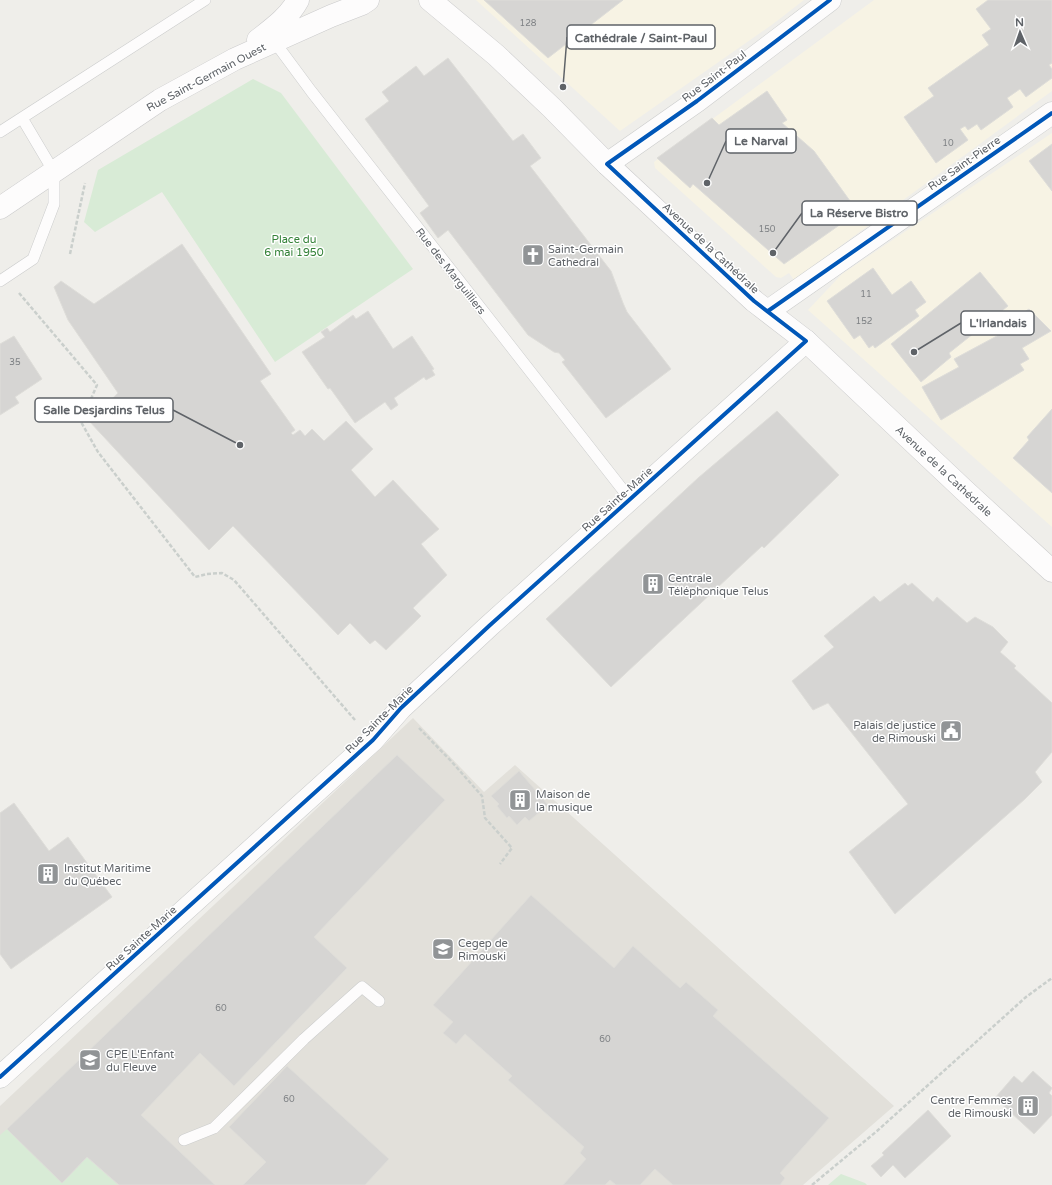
<svg xmlns="http://www.w3.org/2000/svg" width="1052" height="1185" viewBox="0 0 1052 1185" font-family="'Varela Round',sans-serif">
	<rect width="100%" height="100%" fill="#efeeea"/>
	<path fill="#f7f3e4" d="M476 0H804L773 24 620 131Z
		M874 0H1052V91L794 280 789 273 781 278 776 277 665 177 655 168 654 162Z
		M1052 133V527L808 310 842 274Z"/>
	<path fill="#e2e0da" d="M413 718 484 792 515 765 894 1106 803 1185H0V1106Z"/>
	<path fill="#d8ebd6" d="M253 79 281 93 413 269 275 362 162 192 95 232 84 222 98 170Z
		M7 1129 62 1183 87 1157 118 1185H0V1135Z
		M841 1174 865 1183 867 1185H828Z"/>
	<path fill="#d6d5d3" stroke="#deddd9" d="M484 0H623L548 58Z
		M988 0H1052V63L1049 65 1052 69V78L1026 97 1020 89 1007 98 1013 107 981 130 977 124 968 130 965 126 960 129 968 140 936 163 904 117 934 96 928 88 989 45 982 35 991 29 976 9Z
		M448 58 513 141 523 134 541 158 530 166 611 271 623 303 627 312 671 369 606 418 562 362 565 360 559 353 554 352 528 335 448 230 438 238 420 213 429 206 365 119 389 101 382 92 416 66 424 76Z
		M767 91 787 120 782 123 814 151 858 212 784 264 693 184 690 188 657 158 712 118 719 125Z
		M1052 144V191L1029 161Z
		M182 244 271 374 260 381 295 430 291 433 293 435 300 430 305 436 312 429 324 441 346 421 373 449 351 470 375 497 393 480 439 529 421 544 447 575 413 608 421 616 386 650 375 640 370 644 350 623 338 635 233 526 209 550 89 421 118 393 68 320 54 287 61 281 94 304Z
		M873 268 892 295 911 281 926 302 915 310 919 316 875 348 873 345 869 348 860 335 854 339 827 301Z
		M980 272 1008 306 949 353 951 357 921 382 891 344Z
		M1029 309 1051 331 1022 348 1029 359 1020 364 1024 370 941 420 922 387 959 367 954 359 1008 330 1005 324Z
		M368 311 393 349 412 336 434 369 432 370 435 375 426 380 424 377 394 398 398 405 391 410 385 402 355 423 330 388 328 389 302 352 325 337 321 332 327 328 330 332 353 315 356 319Z
		M14 336 42 379 15 397 19 403 0 415V344Z
		M1052 409V493L1013 458 1029 440 1027 437Z
		M777 411 839 475 764 548 762 546 611 687 546 619 698 478Z
		M905 583 908 586 912 583 933 602 937 597 967 623 975 617 993 627 1008 642 1000 652 1016 666 1014 668 1052 703V752L1035 772 1042 782 1025 799 895 914 849 852 908 804 828 703 813 710 792 681 834 647 824 636 874 596 880 602Z
		M397 755 445 800 314 937 347 968 234 1086 200 1053 141 1115 215 1185H119L87 1157 62 1183 7 1129Z
		M519 771 548 805 529 821 525 817 517 825 509 816 507 818 497 806 499 804 491 796Z
		M14 803 49 851 68 837 112 897 11 969 0 954V813Z
		M531 895 614 968 633 946 680 988 686 982 718 1010 713 1016 829 1118 780 1173 785 1178 780 1185H673L655 1169 640 1185H616L610 1180 605 1185H563L586 1159 580 1153 584 1147 508 1080 512 1076 465 1034 456 1044 443 1033 453 1022 433 1005Z
		M287 1066 389 1159 365 1185H243L266 1162 229 1127Z
		M1033 1071 1052 1088 1049 1093 1052 1096V1115L1034 1134 995 1098 1014 1076 1022 1083Z
		M928 1110 951 1136 905 1178 893 1165 881 1177 871 1166 884 1155 882 1153Z"/>
	<g fill="none" stroke-linecap="round" stroke-linejoin="round">
		<g stroke="#cbcccc" stroke-width="12">
			<path id="lane" d="M274 41 311 91 630 499
				M0 132 205 0
				M0 281 33 259 54 204V172L22 118
				M184 1140 214 1128 304 1039 362 987 379 1001"/>
		</g>
		<g stroke="#cbcccc" stroke-width="23">
			<path id="street" d="M607 164 697 101 830 0
				M768 311 1052 113
				M0 1077 373 740 401 708 489 626 806 341"/>
		</g>
		<g stroke="#cacacb" stroke-width="23">
			<path id="secondary" d="M430 0 496 55 552 108 607 164 754 301 806 341 964 490 1052 571
				M258 40C272 29 289 17 298 0
				M0 208 160 100 235 59 331 16 362 4 368 0"/>
		</g>
		<path stroke="#cacfcc" stroke-width="2.5" stroke-dasharray="4 2" stroke-linecap="butt" d="M70 254 85 183
			M19 293 97 385 81 422 98 452 195 577 207 574 222 573 234 580 355 720
			M419 728 451 761 482 796 485 818 512 848 500 864
			M812 1185 877 1131 1026 997 1052 978"/>
		<use href="#lane" stroke="#fdfcfc" stroke-width="11"/>
		<use href="#street" stroke="#fdfcfc" stroke-width="22"/>
		<use href="#secondary" stroke="#fdfcfc" stroke-width="22"/>
		<g stroke="#fff" stroke-width="6">
			<path id="cycleway" d="M768 311 1052 113
				M0 1077 373 740 401 708 489 626 806 341 754 301 607 164 697 101 830 0"/>
		</g>
		<use href="#cycleway" stroke="#0057b8" stroke-width="4"/>
	</g>
	<defs>
		<g id="church-square" transform="scale(1.15)"><rect x="-9" y="-9" width="18" height="18" rx="4" fill="#919496" stroke="#fff"/><path d="M-1.2-6h2.4v3.5h3.3v2.4h-3.3V6h-2.4V-.1h-3.3v-2.4h3.3Z" fill="#fff"/></g>
		<g id="building-square" transform="scale(1.15)"><rect x="-9" y="-9" width="18" height="18" rx="4" fill="#919496" stroke="#fff"/><path d="M-4-6H4V6H1V3H-1V6H-4ZM-2.5-4.3h1.7v1.8h-1.7ZM.8-4.3h1.7v1.8H.8ZM-2.5-1h1.7V.8h-1.7ZM.8-1h1.7V.8H.8Z" fill="#fff"/></g>
		<g id="civic-square" transform="scale(1.15)"><rect x="-9" y="-9" width="18" height="18" rx="4" fill="#919496" stroke="#fff"/><path d="M-.6-6.5H3V-4.5H.6V-3L4-1V1h2V6H-6V1h2V-1L-.6-3ZM-1.2 2.5V6h2.4V2.5Z" fill="#fff"/></g>
		<g id="university-square" transform="scale(1.15)"><rect x="-9" y="-9" width="18" height="18" rx="4" fill="#919496" stroke="#fff"/><path d="M0-5L7-2L0 1L-7-2ZM-4 1L0 2.5L4 1V4Q0 6-4 4Z" fill="#fff"/></g>
		<g id="school-square" transform="scale(1.15)"><rect x="-9" y="-9" width="18" height="18" rx="4" fill="#919496" stroke="#fff"/><path d="M0-5L7-2L0 1L-7-2ZM-4 1L0 2.5L4 1V4Q0 6-4 4Z" fill="#fff"/></g>
	</defs>
	<g fill-rule="evenodd">
		<use href="#church-square" x="533" y="255"/>
		<use href="#building-square" x="653" y="584"/>
		<use href="#civic-square" x="951" y="731"/>
		<use href="#building-square" x="520" y="800"/>
		<use href="#building-square" x="48" y="874"/>
		<use href="#university-square" x="443" y="949"/>
		<use href="#school-square" x="90" y="1060"/>
		<use href="#building-square" x="1028" y="1106"/>
	</g>
	<g text-anchor="middle" stroke-width="3" stroke-linejoin="round" paint-order="stroke">
		<g font-size="9" fill="#7e8184">
			<text x="528" y="26">128</text>
			<text x="948" y="146">10</text>
			<text x="767" y="232">150</text>
			<text x="866" y="297">11</text>
			<text x="864" y="324">152</text>
			<text x="15" y="365">35</text>
			<text x="221" y="1011">60</text>
			<text x="605" y="1042">60</text>
			<text x="289" y="1102">60</text>
		</g>
		<g font-size="11" fill="#5f6368" stroke="#fff">
			<text transform="translate(714 76) rotate(-37)" y="4">Rue Saint-Paul</text>
			<text transform="translate(206 77) rotate(-28)" y="4">Rue Saint-Germain Ouest</text>
			<text transform="translate(964 163) rotate(-35)" y="4">Rue Saint-Pierre</text>
			<text transform="translate(711 248) rotate(43)" y="4">Avenue de la Cathédrale</text>
			<text transform="translate(451 271) rotate(52)" y="4">Rue des Marguilliers</text>
			<text transform="translate(944 471) rotate(43)" y="4">Avenue de la Cathédrale</text>
			<text transform="translate(617 499) rotate(-42)" y="4">Rue Sainte-Marie</text>
			<text transform="translate(379 719) rotate(-45)" y="4">Rue Sainte-Marie</text>
			<text transform="translate(141 938) rotate(-42)" y="4">Rue Sainte-Marie</text>
		</g>
		<g font-size="11" fill="#348238" stroke="#fff">
			<text x="294" y="243">Place du<tspan x="294" dy="13">6 mai 1950</tspan></text>
		</g>
		<g font-size="11" fill="#5f6368" stroke="#fff" text-anchor="start">
			<text x="548" y="253">Saint-Germain<tspan x="548" dy="13">Cathedral</tspan></text>
			<text x="668" y="582">Centrale<tspan x="668" dy="13">Téléphonique Telus</tspan></text>
			<text x="936" y="729" text-anchor="end">Palais de justice<tspan x="936" dy="13">de Rimouski</tspan></text>
			<text x="536" y="798">Maison de<tspan x="536" dy="13">la musique</tspan></text>
			<text x="64" y="872">Institut Maritime<tspan x="64" dy="13">du Québec</tspan></text>
			<text x="458" y="947">Cegep de<tspan x="458" dy="13">Rimouski</tspan></text>
			<text x="106" y="1058">CPE L'Enfant<tspan x="106" dy="13">du Fleuve</tspan></text>
			<text x="1012" y="1104" text-anchor="end">Centre Femmes<tspan x="1012" dy="13">de Rimouski</tspan></text>
		</g>
	</g>
	<path fill="none" stroke="#5f6368" stroke-width="1.5" d="M563 87L567 37M707 183L726 141M773 253L802 213M914 352L961 323M240 445L173 410"/>
	<g fill="#5f6368" stroke="#fff" stroke-width="1.5">
		<circle cx="563" cy="87" r="4"/>
		<circle cx="707" cy="183" r="4"/>
		<circle cx="773" cy="253" r="4"/>
		<circle cx="914" cy="352" r="4"/>
		<circle cx="240" cy="445" r="4"/>
	</g>
	<g fill="#fff" stroke="#5f6368" stroke-width="1.5">
		<rect x="567" y="25" width="148" height="24" rx="4"/>
		<rect x="726" y="129" width="70" height="24" rx="4"/>
		<rect x="802" y="201" width="115" height="24" rx="4"/>
		<rect x="961" y="311" width="73" height="24" rx="4"/>
		<rect x="35" y="398" width="138" height="24" rx="4"/>
	</g>
	<g font-size="12" text-anchor="middle" font-weight="bold" fill="#5f6368">
		<text x="641" y="42">Cathédrale / Saint-Paul</text>
		<text x="761" y="145">Le Narval</text>
		<text x="859" y="217">La Réserve Bistro</text>
		<text x="998" y="327">L'Irlandais</text>
		<text x="104" y="414">Salle Desjardins Telus</text>
	</g>
	<g transform="translate(1020 32) rotate(358)" stroke="#ffffff" stroke-width="3" paint-order="stroke">
	<path d="M0-3L7 15L0 10L-7 15Z" fill="#5f6368"/>
	<text y="-6" font-size="11" font-weight="bold" text-anchor="middle" fill="#5f6368">N</text>
	</g>
</svg>
